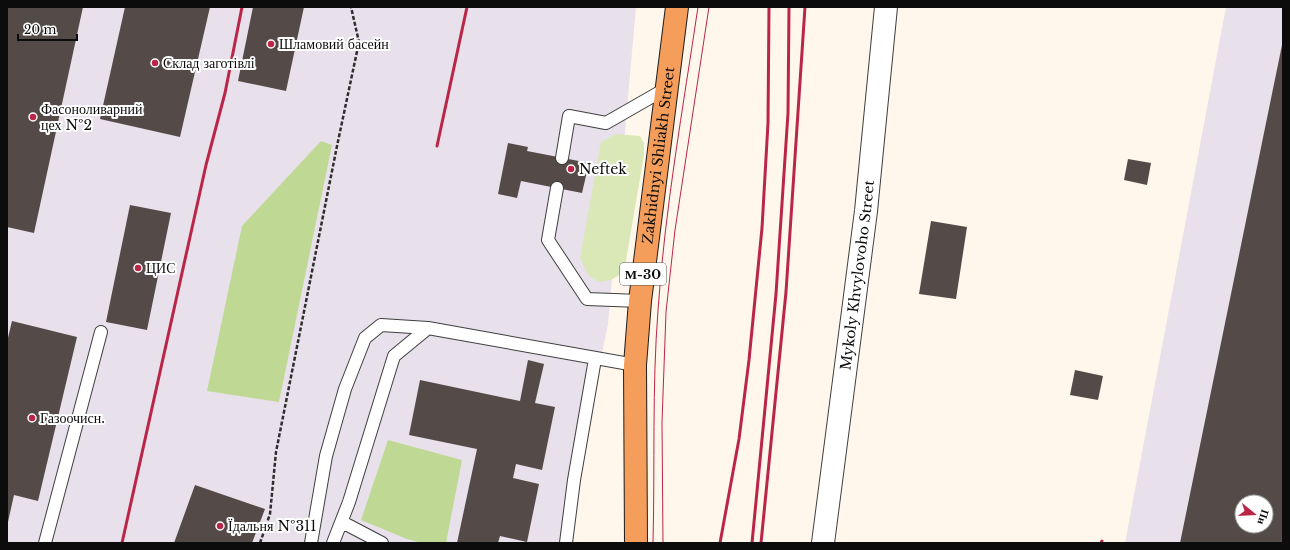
<svg xmlns="http://www.w3.org/2000/svg" width="1290" height="550" viewBox="0 0 1290 550" font-family="'Libre Baskerville',serif">
	<rect width="100%" height="100%" fill="#fff7eb"/>
	<path fill="#e8e0eb" fill-rule="evenodd" d="M7 7H636L608 324 563 543H7Z
		M1226 7H1283V543H1125ZM1242 502H1266V526H1242Z"/>
	<path fill="#d9e8b6" d="M616 134 640 136 644 143V155L624 272 611 280 599 282 589 276 580 258 601 142Z"/>
	<path fill="#bfd995" d="M321 141 332 145 279 402 207 391 242 226Z
		M388 440 462 460 446 543H422L407 539 361 520Z"/>
	<path fill="#544b48" fill-rule="evenodd" d="M7 7H83L34 233 7 227Z
		M125 7H210L180 137 100 119Z
		M253 7H304L286 91 238 81Z
		M1282 45 1283 543H1180ZM1242 502H1266V526H1242Z
		M508 143 528 147 527 151 589 163 582 193 521 181 517 198 498 194Z
		M1128 159 1151 163 1147 185 1124 180Z
		M130 205 171 213 147 330 106 322Z
		M931 221 967 227 956 299 919 294Z
		M12 321 77 337 38 501 14 495 8 522 7 342Z
		M528 360 544 364 535 403 555 407 542 470 516 464 513 478 539 484 527 542 500 536 498 543H457L477 449 409 435 420 380 520 401Z
		M1075 370 1103 376 1098 400 1070 395Z
		M195 485 265 509 252 543H174Z"/>
	<g fill="none" stroke-linecap="round" stroke-linejoin="round">
		<g stroke="#3f3f3f" stroke-width="14">
			<path id="service" d="M562 158 569 116 606 123 667 88
				M557 188 548 240 587 299 640 301
				M342 522 382 543
				M45 543 101 332
				M311 543 326 456 345 389 365 338 381 325 428 328
				M333 543 349 502 394 356 428 328 635 365
				M566 543 574 480 595 359"/>
		</g>
		<g stroke="#3f3f3f" stroke-width="24">
			<g id="tertiary">
				<path id="s1" d="M823 543 866 211 886 7"/>
			</g>
		</g>
		<g stroke="#1d1d1d" stroke-width="24">
			<g id="trunk">
				<path id="s2" d="M636 543 635 365 640 301 677 7"/>
			</g>
		</g>
		<path stroke="#2e2e2e" stroke-width="2.5" stroke-dasharray="4 2" stroke-linecap="butt" d="M260 543 270 514 276 452 337 146 359 42 351 7"/>
		<use href="#service" stroke="#fff" stroke-width="12"/>
		<use href="#tertiary" stroke="#fff" stroke-width="22"/>
		<use href="#trunk" stroke="#f59e5c" stroke-width="22"/>
		<path stroke="#ba2647" stroke-width="1" d="M653 543C655 465 652 388 658 310 665 208 683 108 698 7
			M663 543 662 422 666 312 675 230 709 7"/>
		<path stroke="#ba2647" stroke-width="3" d="M437 146 467 7
			M122 543 206 165 225 93 242 7
			M720 543 739 439 749 360 762 228 768 123 769 7
			M752 543 776 294 788 113 789 7
			M761 543 786 292 805 7
			M1101 543 1102 541"/>
	</g>
	<g fill="#ba2647" stroke="#fff" stroke-width="1.5">
		<circle cx="271" cy="44" r="4"/>
		<circle cx="155" cy="63" r="4"/>
		<circle cx="33" cy="117" r="4"/>
		<circle cx="571" cy="169" r="4"/>
		<circle cx="138" cy="268" r="4"/>
		<circle cx="32" cy="418" r="4"/>
		<circle cx="220" cy="526" r="4"/>
	</g>
	<g text-anchor="middle" stroke-width="4" stroke-linejoin="round" paint-order="stroke">
		<rect fill="#fff" stroke="#555" stroke-width="1" x="620" y="263" width="46" height="22" rx="3"/>
		<g font-size="13" font-weight="bold" fill="#0c0c0c">
			<text x="643" y="279">М-30</text>
		</g>
		<g font-size="14" fill="#0c0c0c" stroke="#fff" text-anchor="start">
			<text x="279" y="49">Шламовий басейн</text>
			<text x="163" y="68">Склад заготівлі</text>
			<text x="41" y="114">Фасоноливарний<tspan x="41" dy="16">цех №2</tspan></text>
			<text x="579" y="174">Neftek</text>
			<text x="146" y="273">ЦИС</text>
			<text x="40" y="423">Газоочисн.</text>
			<text x="228" y="531">Їдальня №311</text>
		</g>
		<g font-size="14" fill="#0c0c0c" stroke="#fff">
			<text dy="5" stroke="none"><textPath href="#s2" startOffset="389">Zakhidnyi Shliakh Street</textPath></text>
			<text dy="5" stroke="none"><textPath href="#s1" startOffset="270">Mykoly Khvylovoho Street</textPath></text>
		</g>
	</g>
	<rect width="1290" height="550" fill="none" stroke="#0c0c0c" stroke-width="16"/>
	<g transform="translate(1254 514) rotate(108)"><circle r="19" fill="#ffffff" stroke="#9e9e9e"/>
	<path d="M0-3L7 15L0 10L-7 15Z" fill="#ba2647"/>
	<text y="-6" font-size="11" font-weight="bold" text-anchor="middle" fill="#0c0c0c">Пн</text>
	</g>
	<path d="M18 34v6h59v-6" fill="none" stroke="#0c0c0c" stroke-width="2"/>
	<text x="24" y="34" font-size="12" fill="#0c0c0c" stroke="#ffffff" stroke-width="3" paint-order="stroke">20 m</text>
</svg>
